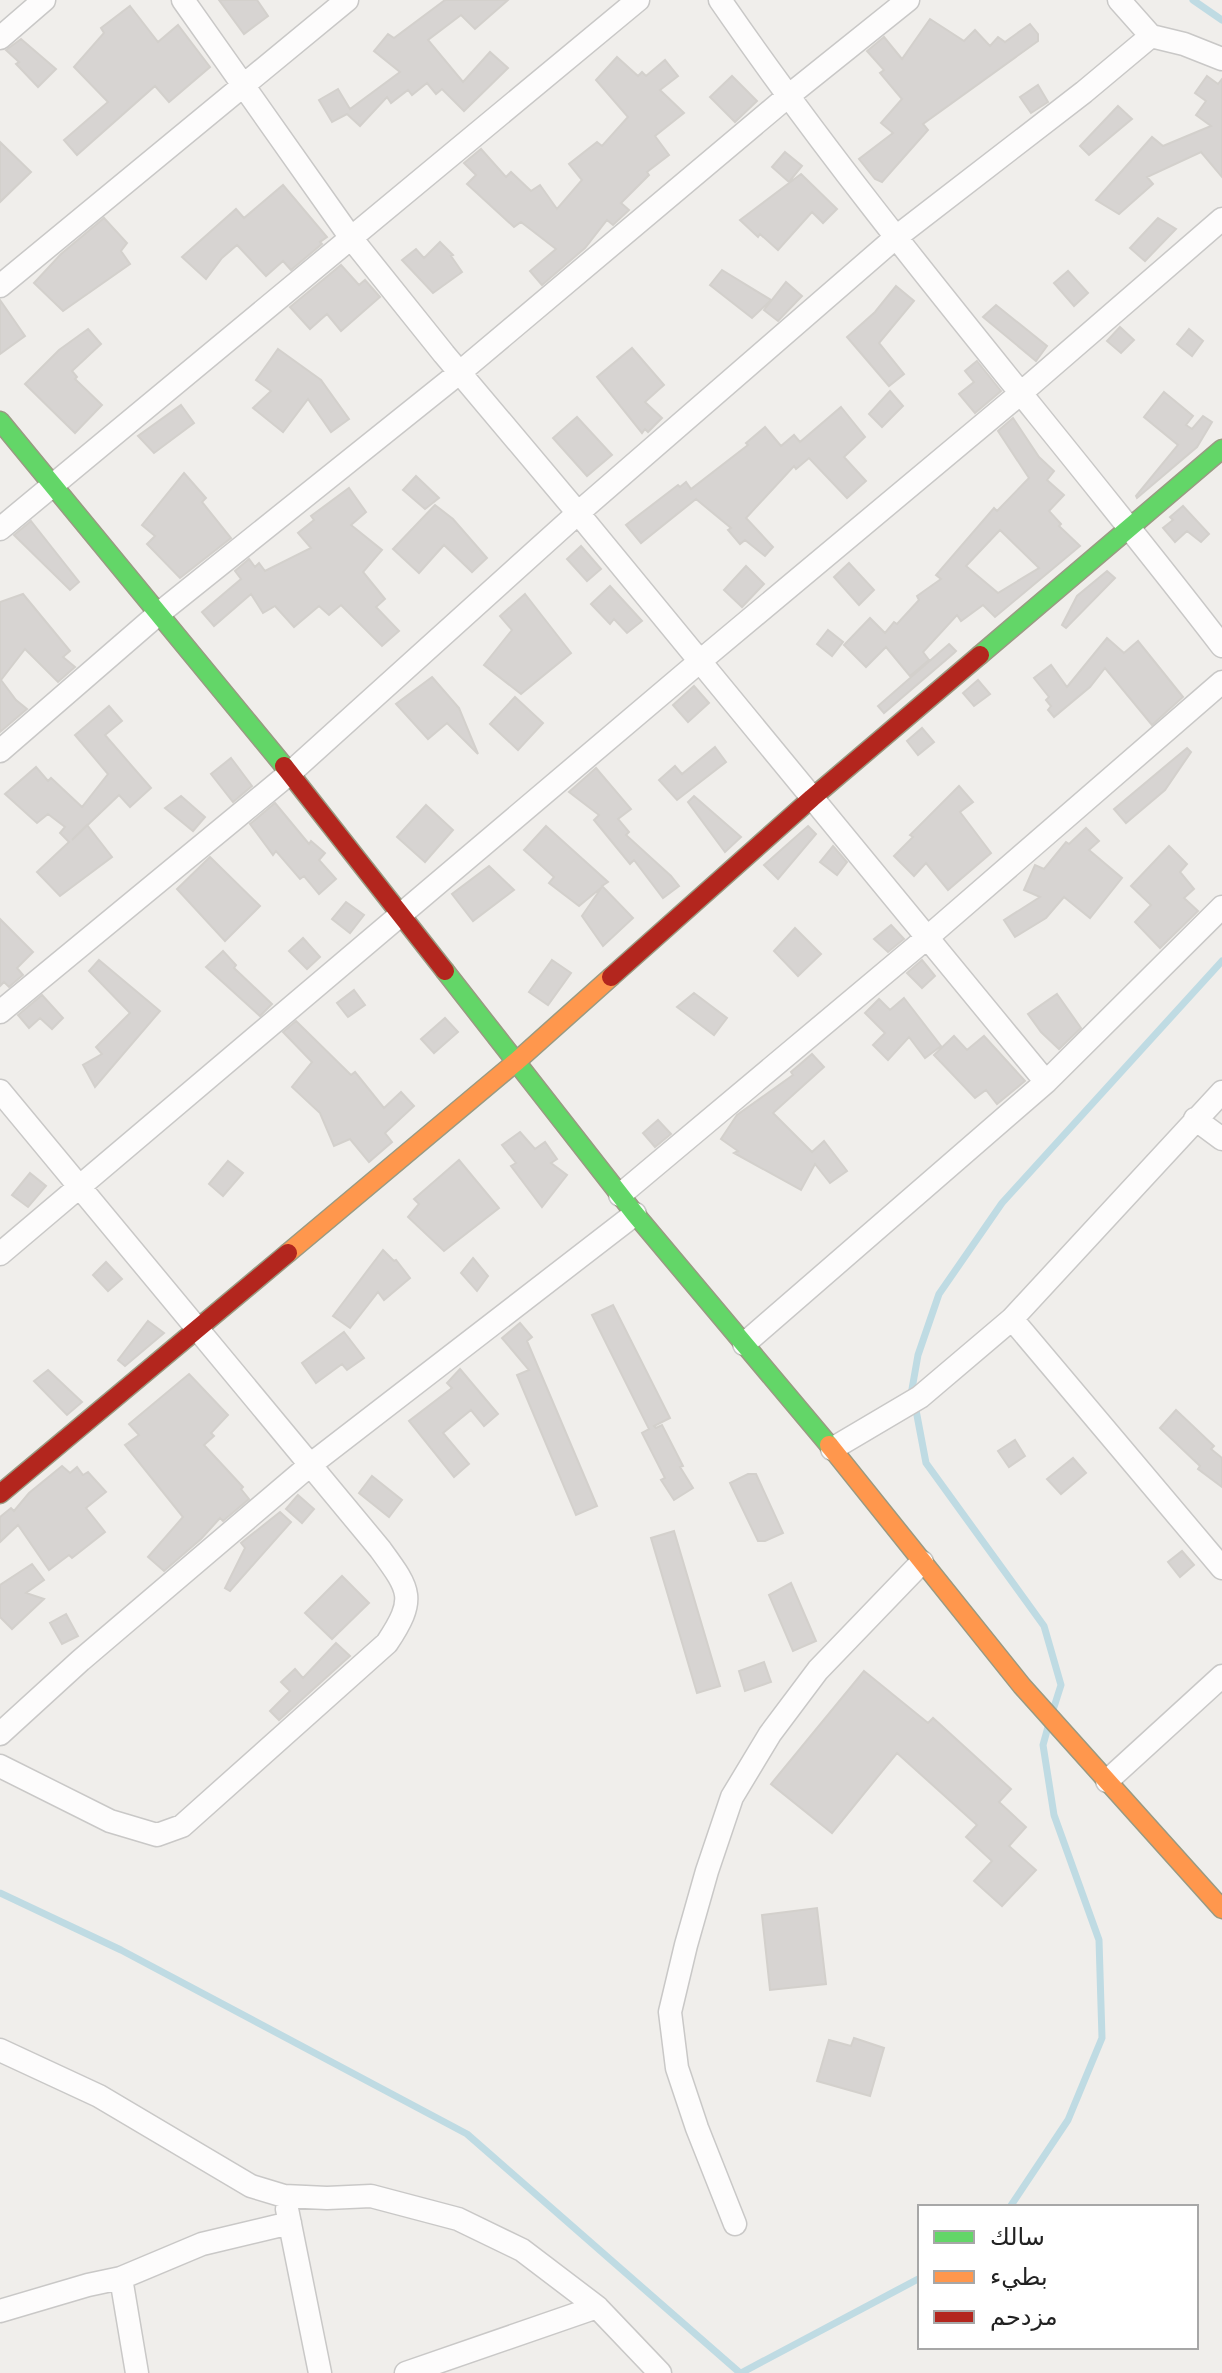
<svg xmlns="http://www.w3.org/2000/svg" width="1222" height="2373" viewBox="0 0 1222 2373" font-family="'DejaVu Sans',Cairo,sans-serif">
	<rect width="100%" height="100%" fill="#f0eeeb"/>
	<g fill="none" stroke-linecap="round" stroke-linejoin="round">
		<path stroke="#bfdbe3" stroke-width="7" d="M1193 0 1222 20
			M1054 1707 1061 1685 1044 1626 926 1463 912 1389 918 1355 939 1294 1002 1203 1222 961
			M0 1893 121 1950 467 2134 740 2373
			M1010 2207 1068 2120 1102 2038 1099 1940 1054 1815 1043 1745 1048 1727
			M741 2373 920 2278"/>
	</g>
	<path fill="#d7d4d2" stroke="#d3d0cc" stroke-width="2" fill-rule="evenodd" d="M219 0H257L268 16 244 34Z
		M445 0H508L475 29 461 15 428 40 463 82 490 52 508 68 464 111 442 89 436 94 427 83 412 95 408 90 391 103 387 97 360 126 347 114 332 122 319 100 338 89 350 109 400 72 374 51 388 34 394 38Z
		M130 6 158 42 178 25 210 67 169 102 155 86 77 155 64 140 108 102 74 67 104 33 101 28Z
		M930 19 964 41 975 30 990 46 998 37 1005 42 1030 24 1038 34V41L923 124 928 130 882 182 875 179 859 159 893 133 881 123 902 99 880 73 884 70 867 51 884 37 902 59Z
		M21 39 56 69 38 87 16 64 19 62 6 50Z
		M617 57 638 76 642 72 646 76 665 60 678 76 660 90 684 113 655 136 669 155 647 172 649 175 621 203 629 210 613 225 607 220 585 248 542 285 530 271 556 249 521 222 514 227 467 184 476 175 464 163 481 149 506 177 511 172 531 191 540 185 557 209 582 180 569 164 597 142 602 146 628 117 596 80Z
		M732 76 757 101 735 122 710 97Z
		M1207 76 1218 84 1222 79V177L1201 152 1147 177 1153 184 1119 214 1096 200 1152 137 1163 146 1211 126 1196 115 1206 101 1195 93Z
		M1038 85 1048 102 1031 113 1020 97Z
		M1118 106 1132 119 1089 155 1080 146Z
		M0 142 31 172 0 202Z
		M785 152 802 166 789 182 772 167Z
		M801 174 837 209 823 223 812 212 778 250 760 234 758 237 740 220Z
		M283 185 327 237 320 242 322 244 291 270 283 261 266 276 237 245 222 258 206 279 182 257 236 209 244 218Z
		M104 218 127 243 121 251 130 264 63 311 34 283 61 254Z
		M1158 218 1176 229 1145 261 1130 248Z
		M440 242 453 255 451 256 462 272 433 293 402 260 416 249 424 258Z
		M341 265 359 285 365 280 380 297 341 331 327 314 310 329 290 307Z
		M722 270 771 300 752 318 710 285Z
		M1068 271 1088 293 1074 306 1054 283Z
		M786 282 802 296 778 321 764 310Z
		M896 286 914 301 879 343 904 374 889 386 847 337 875 312Z
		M0 300 25 336 0 354Z
		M996 305 1047 346 1036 361 983 317Z
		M1120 327 1134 340 1121 353 1107 341Z
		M88 329 101 344 72 371 77 377 75 379 102 405 75 433 25 384 59 350Z
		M1189 329 1203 341 1192 356 1177 344Z
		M632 348 664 385 645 402 662 418 648 432 645 429 642 433 597 377Z
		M278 349 321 380 349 419 331 432 308 399 283 432 253 408 271 391 256 380Z
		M977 361 1001 391 975 413 959 394 974 382 965 371Z
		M890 391 903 406 882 427 869 414Z
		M1164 392 1193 416 1186 425 1192 429 1203 416 1212 422 1197 447 1137 498 1136 496 1178 445 1144 417Z
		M181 405 194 423 154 453 138 436Z
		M841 407 865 437 844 457 866 481 847 498 809 458 796 469 794 466 746 518 773 547 765 556 745 540 740 544 728 530 731 528 696 499 641 543 626 525 678 485 680 487 686 482 691 489 748 445 746 443 765 427 781 446 794 435 800 442Z
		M577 417 612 455 587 476 553 438Z
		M1013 418 1039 457 1054 471 1047 480 1064 495 1049 511 1061 524 1059 526 1080 546 995 617 983 605 961 621 957 615 923 652 929 660 910 676 886 647 866 667 844 645 870 618 885 633 894 622 897 624 919 600 917 596 941 579 936 575 994 508 997 511 1029 478 998 431ZM1000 530 1039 568 998 593 966 566Z
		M184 473 206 498 202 502 231 538 180 578 147 544 155 536 142 525Z
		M416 476 439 498 425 509 403 490Z
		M349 488 366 512 351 525 382 550 363 572 385 599 376 607 399 631 382 646 341 605 329 615 319 606 294 627 275 606 263 613 251 594 214 626 202 612 241 579 235 571 249 559 255 567 259 563 265 571 311 548 298 533 314 520 311 516Z
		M435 505 453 519 487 558 472 572 444 545 419 573 393 549Z
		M1183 506 1209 534 1201 542 1187 531 1175 542 1163 528 1173 520 1170 517Z
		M31 521 79 582 70 590 14 535Z
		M581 546 601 569 587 581 567 559Z
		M849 563 874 590 859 605 834 577Z
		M746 566 764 584 742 607 724 590Z
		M1107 571 1115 578 1066 628 1062 625 1077 596Z
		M610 586 642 621 627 633 614 619 610 624 591 604Z
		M23 594 70 651 63 657 75 667 58 682 25 649 1 680 16 700 27 709 0 732V602Z
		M525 594 571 653 521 694 484 665 512 630 500 616Z
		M828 630 843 642 832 656 817 644Z
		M1107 638 1124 653 1138 641 1183 697 1152 725 1105 668 1090 687 1054 717 1048 710 1051 706 1046 700 1049 697 1034 678 1051 665 1067 687Z
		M949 644 956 651 954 653 884 713 878 706Z
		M432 677 459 708 478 754 447 723 428 739 396 704Z
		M978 680 990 694 974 706 963 693Z
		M694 686 709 703 688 722 673 705Z
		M515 697 543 723 518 750 490 724Z
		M109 706 122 721 105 735 151 788 130 807 119 795 72 840 87 825 112 857 60 896 37 872 69 842 60 833 65 827 48 814 37 823 5 794 36 767 48 781 51 778 82 807 108 774 75 735Z
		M922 728 934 742 918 755 907 741Z
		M715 747 726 762 677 800 659 780 675 766 682 774Z
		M1187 748 1191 752 1165 790 1126 823 1114 809Z
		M231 758 252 786 233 802 211 774Z
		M596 768 631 809 618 819 629 832 626 835 671 876 679 886 663 898 634 860 630 864 594 820 599 815 569 792Z
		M959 786 973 802 960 812 991 853 948 890 926 863 914 876 894 856 913 837 910 835Z
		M181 796 205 817 193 831 165 808Z
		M694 796 741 837 725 852 688 802Z
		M275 803 309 844 311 841 325 853 319 860 336 879 319 894 304 876 300 879 276 851 273 855 250 824Z
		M426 805 453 830 425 862 397 837Z
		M546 826 608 882 602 886 633 918 603 946 582 916 602 887 579 906 549 883 554 877 524 850Z
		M808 826 816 834 778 879 764 865Z
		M1086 828 1099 841 1089 850 1122 878 1090 918 1064 897 1046 918 1015 937 1004 920 1040 897 1024 890 1035 865 1044 869 1066 842 1069 844Z
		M833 846 847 862 837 875 820 862Z
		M1169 846 1187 864 1180 872 1194 889 1184 898 1198 911 1160 948 1135 922 1151 905 1131 886Z
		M210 857 260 906 225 941 177 889Z
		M489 866 514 890 473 921 452 894Z
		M346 902 364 915 350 933 332 919Z
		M0 919 33 952 17 968 23 975 9 987 4 982 0 986Z
		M891 925 904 939 888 952 874 939Z
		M795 928 821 954 798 976 774 951Z
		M303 938 320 957 307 969 289 951Z
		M223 951 236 965 234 968 272 1004 260 1016 206 967Z
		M99 960 160 1011 95 1087 83 1065 102 1054 96 1047 130 1013 89 971Z
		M552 960 571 973 548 1005 529 992Z
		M922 960 935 976 922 988 907 973Z
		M354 990 365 1005 348 1017 337 1003Z
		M694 993 727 1018 714 1035 677 1007Z
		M1057 994 1081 1028 1059 1049 1041 1032 1028 1014Z
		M42 995 63 1018 52 1029 40 1018 29 1028 18 1015Z
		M904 998 941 1046 925 1058 909 1037 888 1060 873 1045 885 1033 865 1013 879 999 890 1010Z
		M445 1018 458 1032 434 1053 421 1039Z
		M296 1021 351 1075 355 1072 384 1108 401 1092 414 1106 385 1133 392 1142 369 1162 350 1139 334 1146 320 1113 292 1087 312 1062 283 1032Z
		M954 1036 967 1050 984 1036 1025 1081 997 1104 986 1090 975 1098 934 1055Z
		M812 1054 824 1067 773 1113 812 1152 824 1141 847 1171 830 1183 815 1164 801 1190 734 1153 738 1151 721 1139 737 1115 793 1075 791 1072Z
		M658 1120 671 1134 655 1147 643 1133Z
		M520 1132 535 1149 545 1142 557 1159 551 1163 567 1175 542 1207 511 1166 516 1163 502 1145Z
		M459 1160 499 1208 444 1251 408 1217 419 1204 414 1199Z
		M228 1161 243 1173 223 1196 209 1184Z
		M30 1173 46 1186 28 1207 12 1195Z
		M383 1250 394 1261 396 1260 410 1278 384 1300 378 1292 350 1328 333 1316Z
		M473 1258 488 1276 477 1291 461 1273Z
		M106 1262 122 1279 108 1291 93 1275Z
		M613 1305 670 1418 654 1426 656 1428 662 1425 683 1466 680 1467 693 1488 674 1500 661 1480 665 1478 642 1433 649 1429 592 1315Z
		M148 1321 164 1333 125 1366 118 1360Z
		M520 1323 532 1337 527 1341 597 1506 576 1515 517 1375 529 1370 502 1338Z
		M344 1332 364 1358 347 1370 342 1364 316 1383 302 1363Z
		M460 1369 498 1414 484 1426 471 1410 443 1433 469 1464 454 1477 409 1421 452 1388 447 1383Z
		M48 1370 82 1402 67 1415 34 1381Z
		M189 1374 228 1415 211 1433 214 1436 204 1445 243 1487 241 1489 249 1499 223 1521 220 1518 201 1539 164 1571 148 1557 183 1517 125 1445 139 1435 129 1424Z
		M1176 1410 1214 1446 1211 1449 1222 1458V1487L1198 1469 1200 1466 1160 1428Z
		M1015 1440 1025 1456 1009 1467 998 1451Z
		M1073 1458 1086 1473 1061 1494 1047 1479Z
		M62 1466 70 1473 77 1467 83 1475 88 1472 106 1492 86 1508 105 1532 72 1558 69 1555 49 1570 18 1525 0 1542V1517L11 1508 14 1511 29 1493Z
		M748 1474H756L783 1533 765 1541H758L730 1483Z
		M372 1476 402 1500 389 1517 359 1493Z
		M298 1495 314 1509 302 1523 286 1509Z
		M280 1512 291 1522 230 1591 225 1588 245 1548 241 1543Z
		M674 1531 720 1686 697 1693 651 1538Z
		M1182 1551 1194 1565 1180 1577 1168 1562Z
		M32 1564 44 1580 26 1593 44 1599 12 1629 0 1617V1585Z
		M342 1576 369 1603 332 1639 305 1613Z
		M791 1583 816 1641 793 1651 769 1595Z
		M66 1614 78 1636 62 1644 50 1623Z
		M336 1643 350 1656 279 1720 270 1711 290 1691 281 1682 295 1669 303 1678Z
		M764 1662 771 1682 745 1691 739 1671Z
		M864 1671 928 1723 933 1718 1011 1789 999 1802 1026 1827 1009 1846 1036 1870 1002 1906 974 1881 992 1861 966 1837 977 1825 897 1753 832 1833 771 1784Z
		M817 1908 826 1984 770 1990 762 1915Z
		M854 2038 884 2048 870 2096 817 2081 829 2040 851 2046Z"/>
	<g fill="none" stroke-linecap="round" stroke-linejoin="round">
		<g stroke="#c9c8c7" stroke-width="25">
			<path id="street" d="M183 0 351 238 444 354 578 513 1046 1082
				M720 0C875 225 1056 430 1222 646
				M1119 0 1151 36 1184 44 1222 59
				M0 38 44 0
				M0 286 347 0
				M0 529 638 0
				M0 751 157 615 459 373 787 97 908 0
				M0 1012 290 773 578 513 895 238 1084 92 1151 36
				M0 1091 380 1549C410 1590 417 1598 387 1643L182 1826 157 1835 110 1821 0 1766
				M1195 1119 1222 1139
				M620 1195 929 936 1222 682
				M0 1254 699 662 1021 393 1222 219
				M1012 1319 1222 1568
				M744 1344 1046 1082 1222 907
				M832 1449 920 1397 1012 1319 1222 1092
				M0 1734 81 1660 310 1465 635 1214
				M1107 1781 1222 1676
				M0 2050 99 2096 251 2186 284 2196 327 2198 371 2196 458 2219 522 2250 597 2307 660 2373
				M287 2209 320 2373
				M735 2224 697 2128 677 2068 670 2012 686 1945 707 1871 732 1797 770 1734 818 1670 922 1562
				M121 2278 137 2373
				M0 2311 88 2285 121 2278 202 2244 290 2223
				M406 2373 597 2307"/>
		</g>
		<g stroke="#999a82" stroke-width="21">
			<path id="fast" d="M0 421 284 766
				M980 655 1222 449
				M445 971 635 1214 829 1445"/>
		</g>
		<g stroke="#999a82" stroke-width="21">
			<path id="slow" d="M288 1253 517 1061 611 977
				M829 1445 1022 1686 1222 1909"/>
		</g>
		<g stroke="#999a82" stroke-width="21">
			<path id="jam" d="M284 766 445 971
				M611 977 812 798 980 655
				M0 1494 288 1253"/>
		</g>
		<use href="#street" stroke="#fdfcfc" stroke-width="22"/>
		<use href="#fast" stroke="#63d668" stroke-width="18"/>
		<use href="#slow" stroke="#ff974d" stroke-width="18"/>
		<use href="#jam" stroke="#b3261e" stroke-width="18"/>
	</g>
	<rect x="918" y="2205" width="280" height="144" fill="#ffffff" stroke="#a7a7a7" stroke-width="2"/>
	<rect x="934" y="2231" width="40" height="12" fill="#63d668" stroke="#a7a7a7" stroke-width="2"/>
	<text x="990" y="2245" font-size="24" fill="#222222">سالك</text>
	<rect x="934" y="2271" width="40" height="12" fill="#ff974d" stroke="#a7a7a7" stroke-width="2"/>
	<text x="990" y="2285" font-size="24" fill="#222222">بطيء</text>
	<rect x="934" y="2311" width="40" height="12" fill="#b3261e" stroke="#a7a7a7" stroke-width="2"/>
	<text x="990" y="2325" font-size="24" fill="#222222">مزدحم</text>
</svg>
